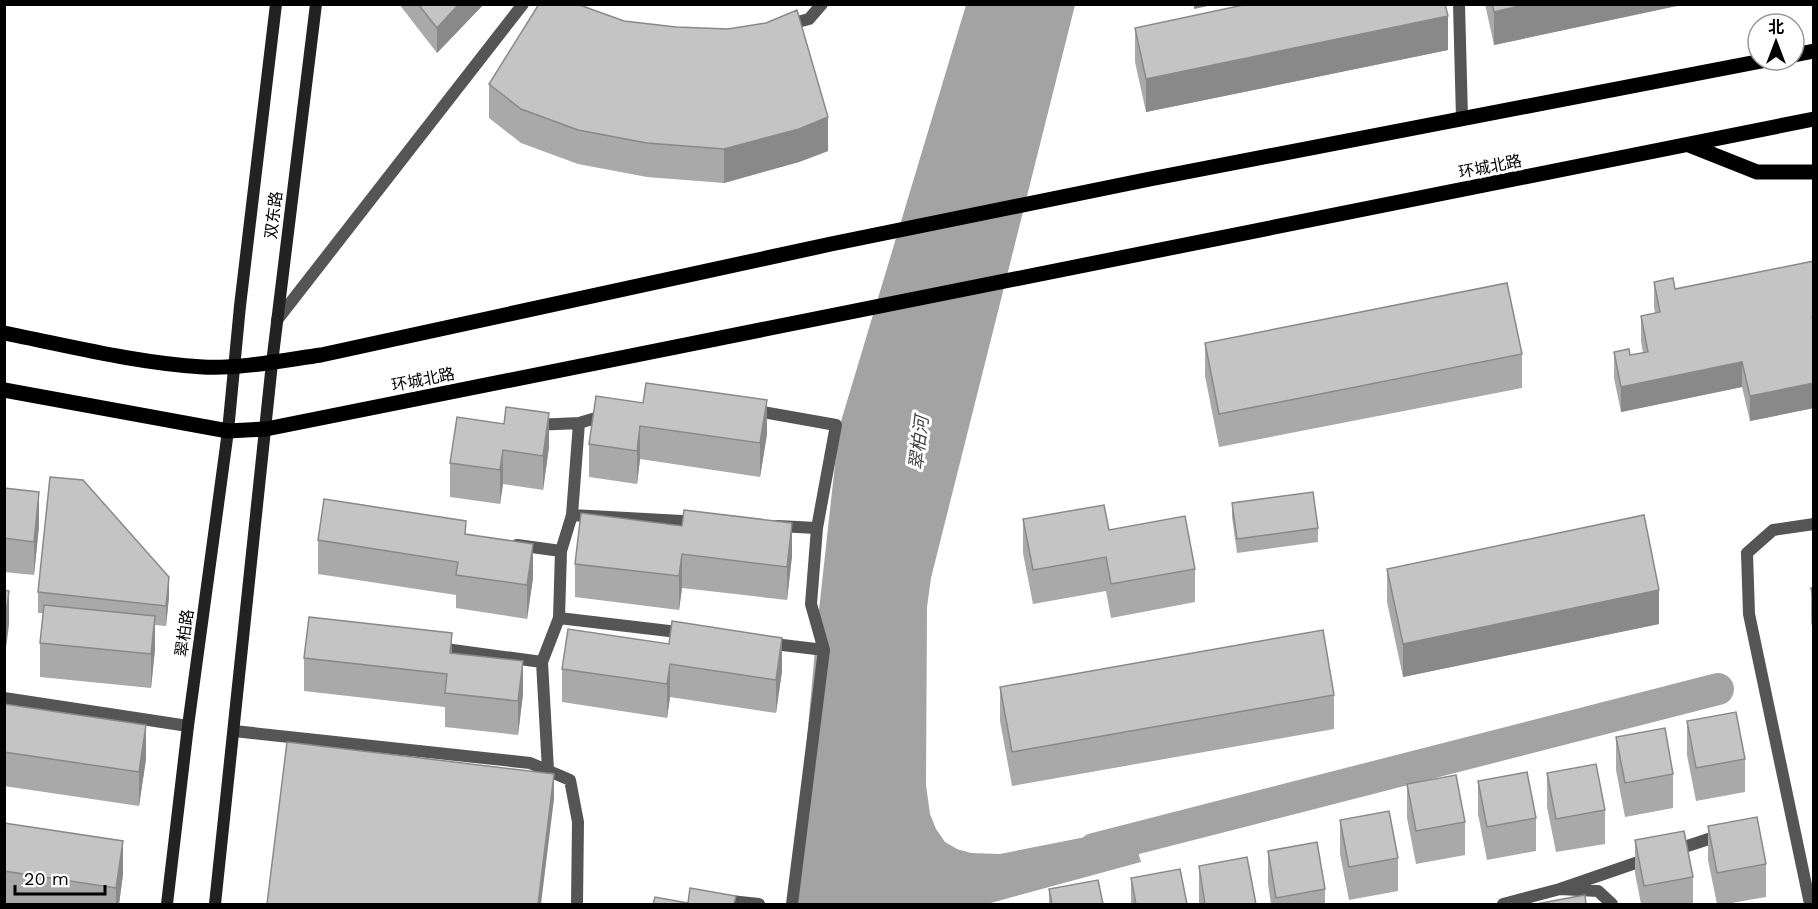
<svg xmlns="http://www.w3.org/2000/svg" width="1818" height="909" viewBox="0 0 1818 909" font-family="'Work Sans','Noto Sans SC',sans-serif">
	<rect width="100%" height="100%" fill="#fff"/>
	<path fill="#a3a3a3" d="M966 5H1075L931 578 927 607 926 785 930 814 936 829 945 842 957 849 971 853 1000 854 1131 828 1141 862 987 904H792L817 628 839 428Z"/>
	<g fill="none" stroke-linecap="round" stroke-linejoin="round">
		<path stroke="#a3a3a3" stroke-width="32" d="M1094 849 1718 689"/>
		<path stroke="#555" stroke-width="12" d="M1459 4 1462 118
			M786 25 809 19 822 4
			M277 320 523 4
			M751 410 836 425 817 528 811 604 824 650 792 904
			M535 425 579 423 606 415
			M572 515 700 522
			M777 526 817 528
			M517 545 561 551
			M559 618 686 633
			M766 643 824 650
			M438 648 542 662
			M4 698 188 726
			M234 731 530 763 570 780 578 822 577 904
			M548 770 542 662 559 618 561 551 572 515 579 423
			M1672 851 1724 834
			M1560 889 1650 858
			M721 900 759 904
			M1503 904 1560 889 1598 891 1612 904
			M1810 904 1749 614 1747 553 1773 530 1814 524"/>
		<path stroke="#222" stroke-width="12" d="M167 904 188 726 228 431 240 306 276 4
			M215 904 272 363 316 4"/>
		<path stroke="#000" stroke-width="15" d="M1794 55 1814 51
			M1689 145 1757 172H1814
			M4 333C70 346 136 363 203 367 239 369 285 360 321 355L831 244 1150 179 1767 60
			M4 390 228 431 266 429 1814 119"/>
	</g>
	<path fill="#a9a9a9" d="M399 4H484L437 53Z
		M1485 4H1686L1494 45Z
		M1135 28 1448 50 1146 112 1135 62Z
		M489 84 828 151 799 162 724 183 647 177 578 164 521 143 489 118Z
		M1814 261V408L1750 421 1742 387 1621 412 1614 378V352L1630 355 1643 353 1641 341V316L1655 313 1654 307V282L1675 289Z
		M1205 343 1522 354V388L1219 447 1205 376Z
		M643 403 767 434 760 477 640 459 637 484 589 477V444Z
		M457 417 549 447 543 490 503 484 500 504 450 497V463Z
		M4 488 39 526 34 575 4 572Z
		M1232 503 1318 528V542L1237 553 1232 517Z
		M1023 519 1109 530 1195 569V602L1111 618 1106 591 1033 604 1023 553Z
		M682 526 792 556 787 600 682 588 679 610 575 597V564Z
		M466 534 533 578 527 619 456 608V595L318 574V540Z
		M1387 569 1659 624 1403 677 1387 602Z
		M1811 588H1814V635L1811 622Z
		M38 592 169 597 166 626 155 625V649L151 688 40 677V643L43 613H38Z
		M568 629 782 671 776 713 670 697 667 718 562 702V669Z
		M452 653 523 694 518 735 445 727V707L304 691V658Z
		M1000 687 1334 695V729L1012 786 1000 721Z
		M4 704 146 759 139 806 4 786Z
		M1687 721 1745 759V792L1696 801 1687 755Z
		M1616 737 1673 774V808L1625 817 1616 770Z
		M1547 773 1605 810V844L1556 852 1547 807Z
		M1478 781 1536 818V851L1487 860 1478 814Z
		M1407 784 1465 822V855L1416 864 1407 818Z
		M1340 820 1398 858V891L1349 900 1340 854Z
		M4 823 123 874 119 904H4Z
		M1708 826 1766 864V897L1726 904H1717L1708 860Z
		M1635 840 1693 877V904H1641L1635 873Z
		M1268 851 1325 889V904H1271L1268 884Z
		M1247 857 1256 904H1199V866Z
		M1131 878 1187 904H1131Z
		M1049 889 1103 904H1049Z"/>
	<path fill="#898989" d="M459 4H484L437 53V28Z
		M1194 4H1217L1194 9Z
		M1527 4H1686L1494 45V12Z
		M1448 16V50L1146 112V79Z
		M828 117V151L799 162 724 183V149Z
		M1742 362V387L1621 412V387Z
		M1814 383V408L1750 421V396Z
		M767 400V434L760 477V443Z
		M549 413V447L543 490V456Z
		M640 426V459L637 484V451Z
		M503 450V484L500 504V470Z
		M39 492V526L34 575V542Z
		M792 523V556L787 600V567Z
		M533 544V578L527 619V585Z
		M682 554V588L679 610V576Z
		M169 577V597L166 626V606Z
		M1659 590V624L1403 677V644Z
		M9 591V625L4 663V629Z
		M155 616V649L151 688V654Z
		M452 633V666L450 653Z
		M782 638V671L776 713V680Z
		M523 661V694L518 735V701Z
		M670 664V697L667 718V684Z
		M146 725V759L139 806V772Z
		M554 774V799L541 904H538Z
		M123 841V874L119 904H116V888Z"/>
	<path fill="#c4c4c4" stroke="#898989" stroke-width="1.5" d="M418 4H459L437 28Z
		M539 4H577L624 21 676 27 728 29 766 23 797 10 828 117 799 129 724 149 647 143 578 130 521 109 489 84Z
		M1248 4H1445L1448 16 1146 79 1135 28Z
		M1492 4H1527L1494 12Z
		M1814 261V317H1812L1814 323V383L1750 396 1742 362 1621 387 1614 352 1629 349 1630 355 1648 352 1641 316 1660 312 1654 282 1673 278 1675 289Z
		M1507 283 1522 354 1219 414 1205 343Z
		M646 383 767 400 760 443 640 426 637 451 589 444 596 396 643 403Z
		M506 407 549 413 543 456 503 450 500 470 450 463 457 417 504 424Z
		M50 477 83 480 169 577 166 606 38 592Z
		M4 488 39 492 34 542 4 538Z
		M1313 492 1318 528 1237 539 1232 503Z
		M324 499 466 521 465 534 533 544 527 585 456 575 458 562 318 540Z
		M1104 505 1109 530 1185 516 1195 569 1111 584 1106 557 1033 570 1023 519Z
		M684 510 792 523 787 567 682 554 679 576 575 564 581 513 682 526Z
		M1644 515 1659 590 1403 644 1387 569Z
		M1811 588H1814V602Z
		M4 590 9 591 4 629Z
		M44 605 155 616 151 654 40 643Z
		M309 617 452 633 450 653 523 661 518 701 445 693 447 674 304 658Z
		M672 621 782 638 776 680 670 664 667 684 562 669 568 629 669 644Z
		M1323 630 1334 695 1012 752 1000 687Z
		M4 704 146 725 139 772 4 752Z
		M1736 712 1745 759 1696 768 1687 721Z
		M1665 728 1673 774 1625 783 1616 737Z
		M287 742 554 774 538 904H267Z
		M1596 764 1605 810 1556 819 1547 773Z
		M1527 772 1536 818 1487 827 1478 781Z
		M1456 775 1465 822 1416 831 1407 784Z
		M1389 811 1398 858 1349 867 1340 820Z
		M1757 817 1766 864 1717 873 1708 826Z
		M4 823 123 841 116 888 4 871Z
		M1684 831 1693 877 1644 886 1635 840Z
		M1317 842 1325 889 1276 898 1268 851Z
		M1247 857 1256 904H1205L1199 866Z
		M1180 869 1187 904H1136L1131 878Z
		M1098 880 1103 904H1052L1049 889Z
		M690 888 736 896 734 904H653L655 897 688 903Z
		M1585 895 1586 904H1536Z"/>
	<g text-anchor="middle" stroke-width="6" stroke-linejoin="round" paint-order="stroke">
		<g font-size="16" fill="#000" stroke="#fff">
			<text transform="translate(1490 166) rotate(-11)" y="6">环城北路</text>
			<text transform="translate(273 215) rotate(-83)" y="6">双东路</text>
			<text transform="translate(423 379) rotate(-11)" y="6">环城北路</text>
			<text transform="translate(184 633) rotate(-82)" y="6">翠柏路</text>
		</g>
		<g font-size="18" font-style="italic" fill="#444" stroke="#fff">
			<text transform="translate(919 443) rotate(-83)" y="6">翠柏河</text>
		</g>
	</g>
	<rect width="1818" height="909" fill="none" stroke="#000000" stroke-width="12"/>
	<g transform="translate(1776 42)"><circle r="28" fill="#ffffff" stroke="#999999" stroke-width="1.5"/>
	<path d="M0-4.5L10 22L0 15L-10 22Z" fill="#000000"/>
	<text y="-9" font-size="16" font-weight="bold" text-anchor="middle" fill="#000000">北</text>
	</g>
	<path d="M15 885v9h90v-9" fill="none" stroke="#000000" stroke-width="3"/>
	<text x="24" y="885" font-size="18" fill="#000000" stroke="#ffffff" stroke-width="4.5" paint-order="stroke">20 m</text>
</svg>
